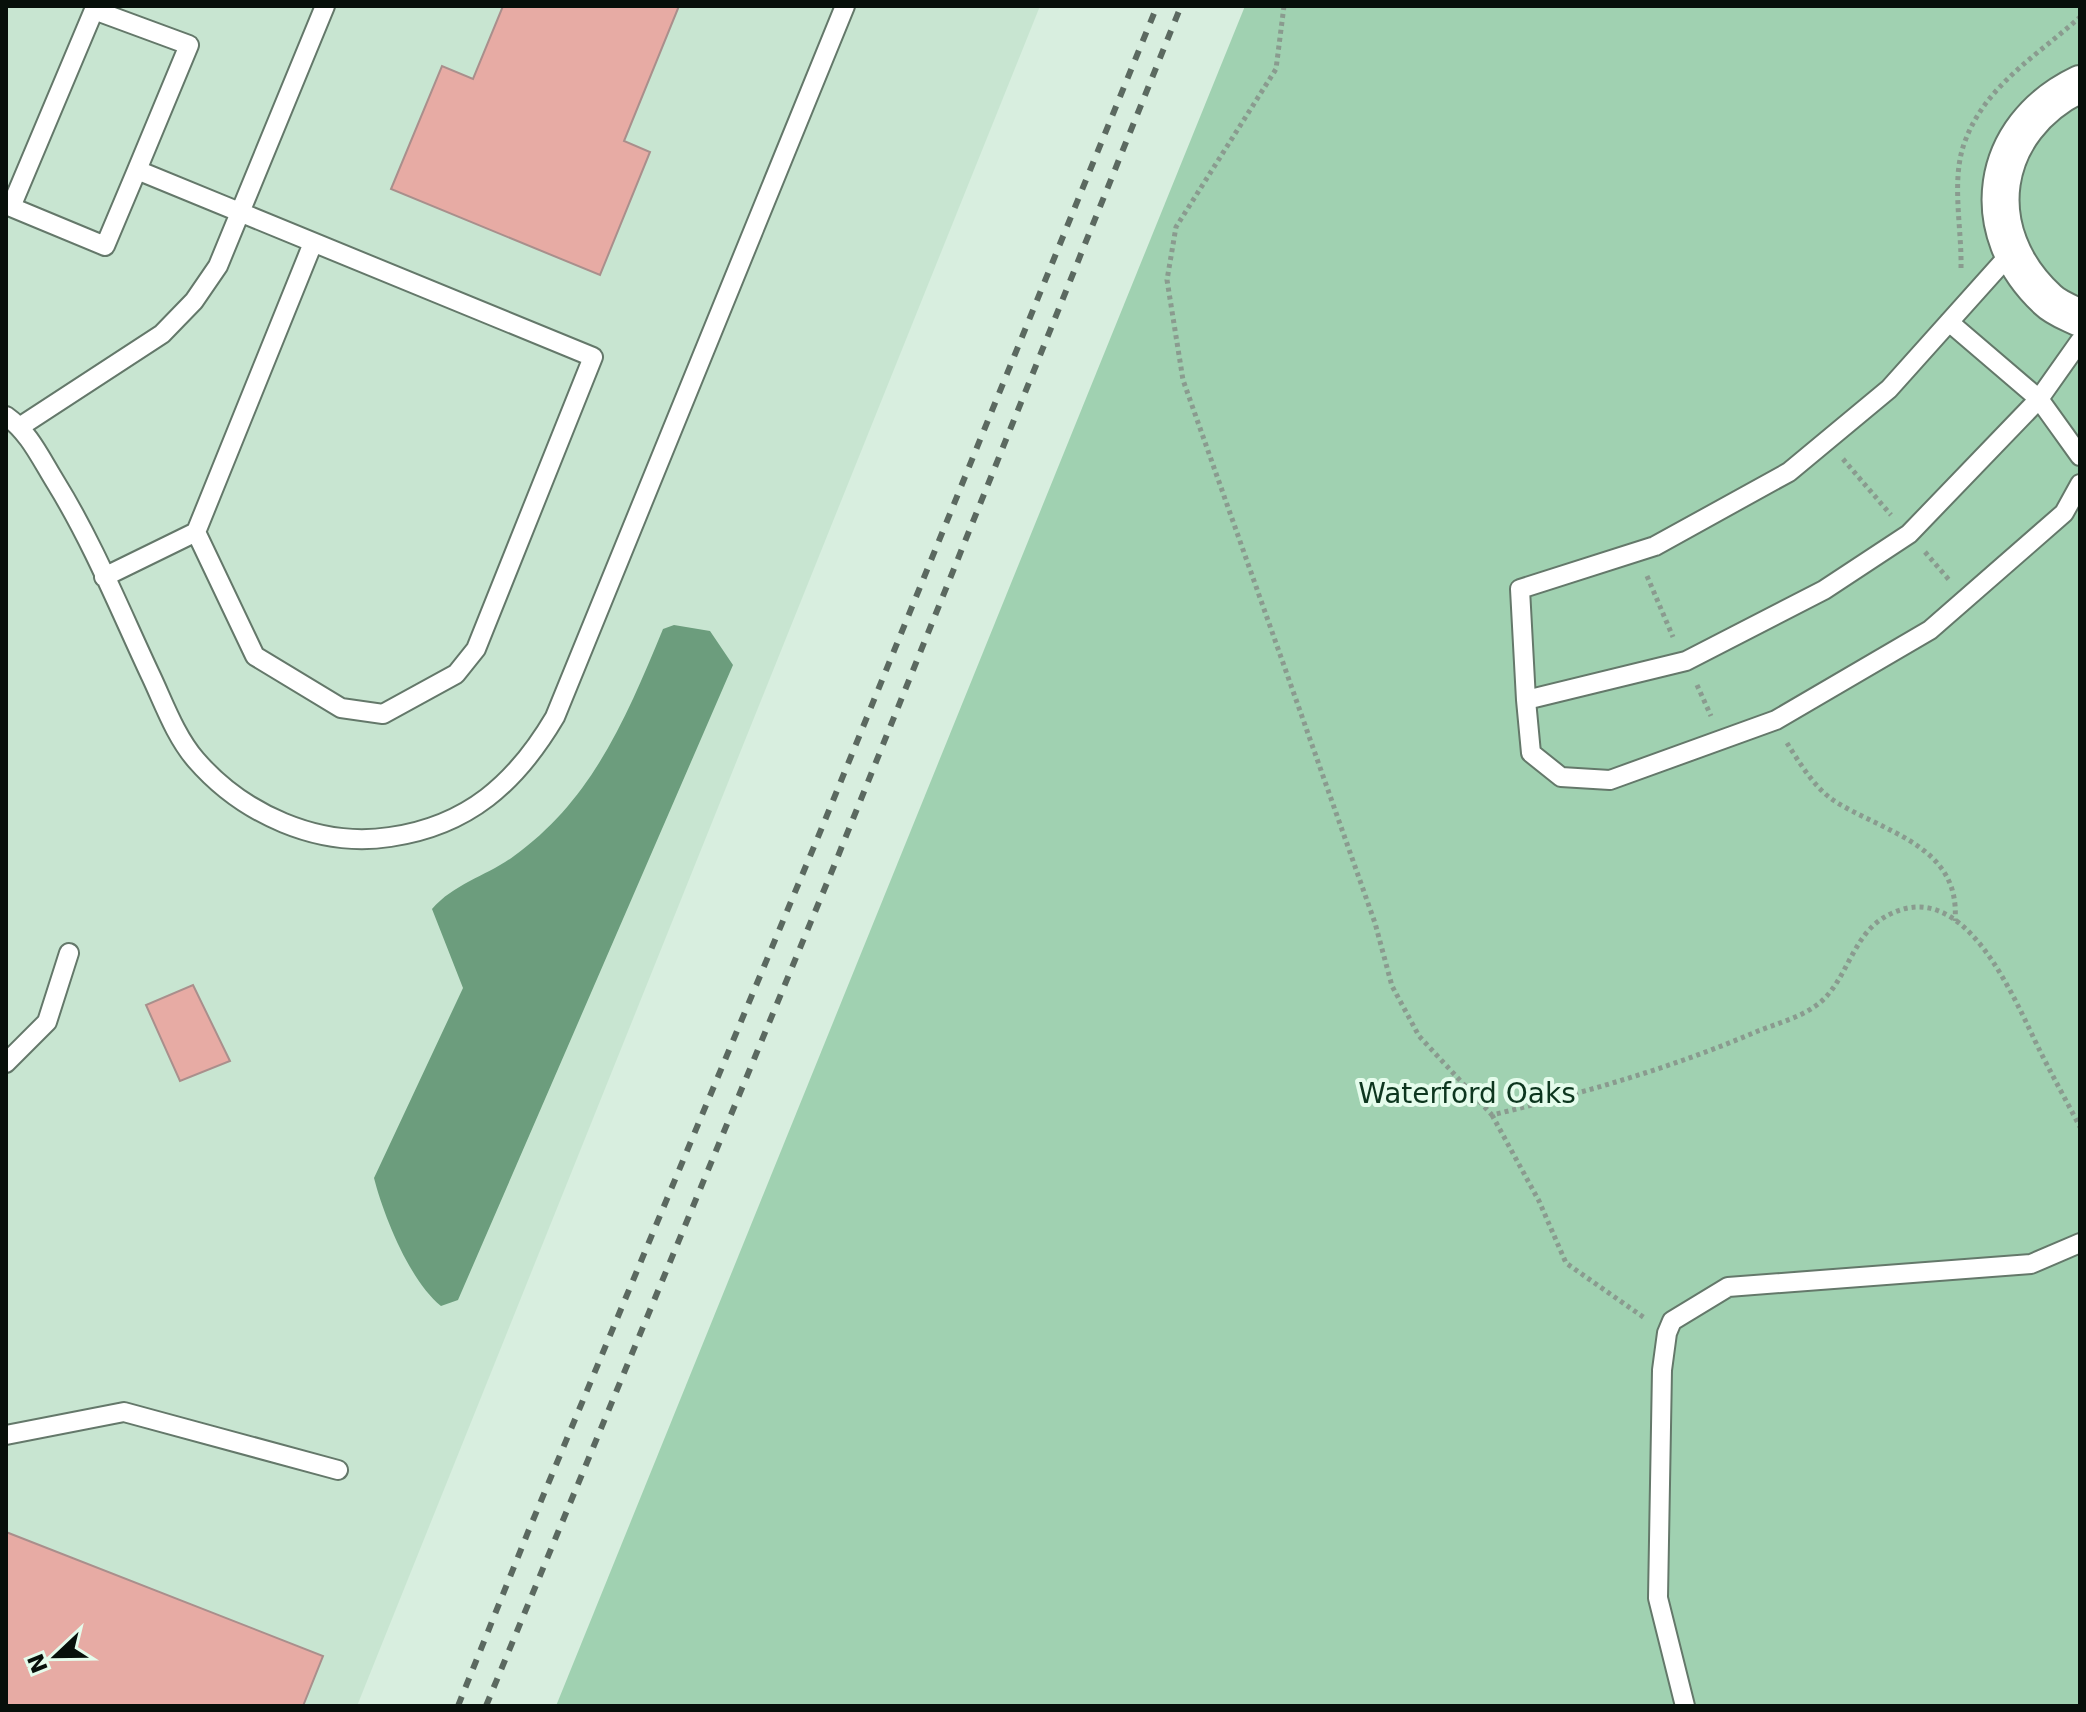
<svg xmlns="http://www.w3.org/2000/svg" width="2086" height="1712" viewBox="0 0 2086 1712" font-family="'DejaVu Sans',sans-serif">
	<rect width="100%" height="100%" fill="#d8eedf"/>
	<path fill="#c8e5d1" d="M6 6H1040L357 1706H6Z"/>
	<path fill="#a0d1b1" d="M1245 6H2080V1706H556Z"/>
	<path fill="#6c9d7d" d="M674 625 710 631 733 665 458 1300 441 1306C410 1281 384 1217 374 1178L463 988 432 909C455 883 487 876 514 856 593 799 627 716 663 629Z"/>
	<path fill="#e7aba4" stroke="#a98f8c" stroke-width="2" d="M503 6H679L624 141 650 152 600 275 391 189 442 66 473 79Z
		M193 985 230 1061 180 1081 146 1005Z
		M6 1532 323 1656 303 1706H6Z"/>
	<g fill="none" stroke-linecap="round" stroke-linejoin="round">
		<g stroke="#64786a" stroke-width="22">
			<path id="service" d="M137 170 105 246 11 207 94 10 189 45 137 170 593 357 476 649 456 674 383 714 341 708 255 656 196 532
				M2010 254 1889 389 1789 472 1655 546 1520 589 1526 700 1686 661 1824 590 1909 534 2039 399 2080 341
				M1949 322 2039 399 2080 456
				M6 416C29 432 41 459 56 483 93 543 120 610 150 674 163 701 175 736 196 760 243 814 318 848 390 837 468 826 516 783 555 717L845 6
				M21 426 162 334 194 301 218 266 325 6
				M104 577 196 532 313 243
				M1526 700 1531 753 1561 777 1610 780 1776 720 1930 630 2064 513 2080 484
				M6 1063 47 1022 69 953
				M6 1435 124 1412 338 1470
				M1685 1706 1658 1598 1662 1370 1667 1333 1672 1321 1728 1287 2031 1264 2080 1243"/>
		</g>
		<g stroke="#64786a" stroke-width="40">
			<path id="minor" d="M2080 84C1988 128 1974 232 2048 300 2056 308 2070 313 2080 318"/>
		</g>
		<path stroke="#8a9b8f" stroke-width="5" stroke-dasharray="4 4" stroke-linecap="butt" d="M1284 6 1276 69 1176 227 1167 280 1183 380 1375 923 1392 986 1419 1036 1492 1115C1583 1093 1672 1068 1758 1031 1776 1024 1798 1018 1814 1007 1845 987 1850 941 1880 920 1962 865 2014 999 2040 1051 2053 1077 2067 1102 2080 1127
			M1961 268C1962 229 1951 181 1964 144 1984 86 2037 56 2080 17
			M1843 459 1891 515
			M1925 552 1950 581
			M1647 576 1673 637
			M1697 685 1711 716
			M1787 743C1799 762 1814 787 1833 800 1884 833 1961 845 1955 921
			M1492 1115 1539 1201 1566 1263 1646 1319"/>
		<use href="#service" stroke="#fff" stroke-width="18"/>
		<use href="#minor" stroke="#fff" stroke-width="36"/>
		<path stroke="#5b6960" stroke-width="6" stroke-dasharray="10 10" stroke-linecap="butt" d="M458 1706 528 1532 823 825 1157 6
			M486 1706 834 866 1181 6"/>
	</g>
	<g text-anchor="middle" stroke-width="8" stroke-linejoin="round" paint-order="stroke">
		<g font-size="28" fill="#0d361f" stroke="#e5fcec">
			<text x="1467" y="1103">Waterford Oaks</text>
		</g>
	</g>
	<rect width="2086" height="1712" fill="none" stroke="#070f0a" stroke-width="16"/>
	<g transform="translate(56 1656) rotate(248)" stroke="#e5fcec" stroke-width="6" paint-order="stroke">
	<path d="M0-6L14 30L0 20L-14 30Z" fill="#070f0a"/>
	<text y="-12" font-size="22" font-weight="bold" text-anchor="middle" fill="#070f0a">N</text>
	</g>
</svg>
